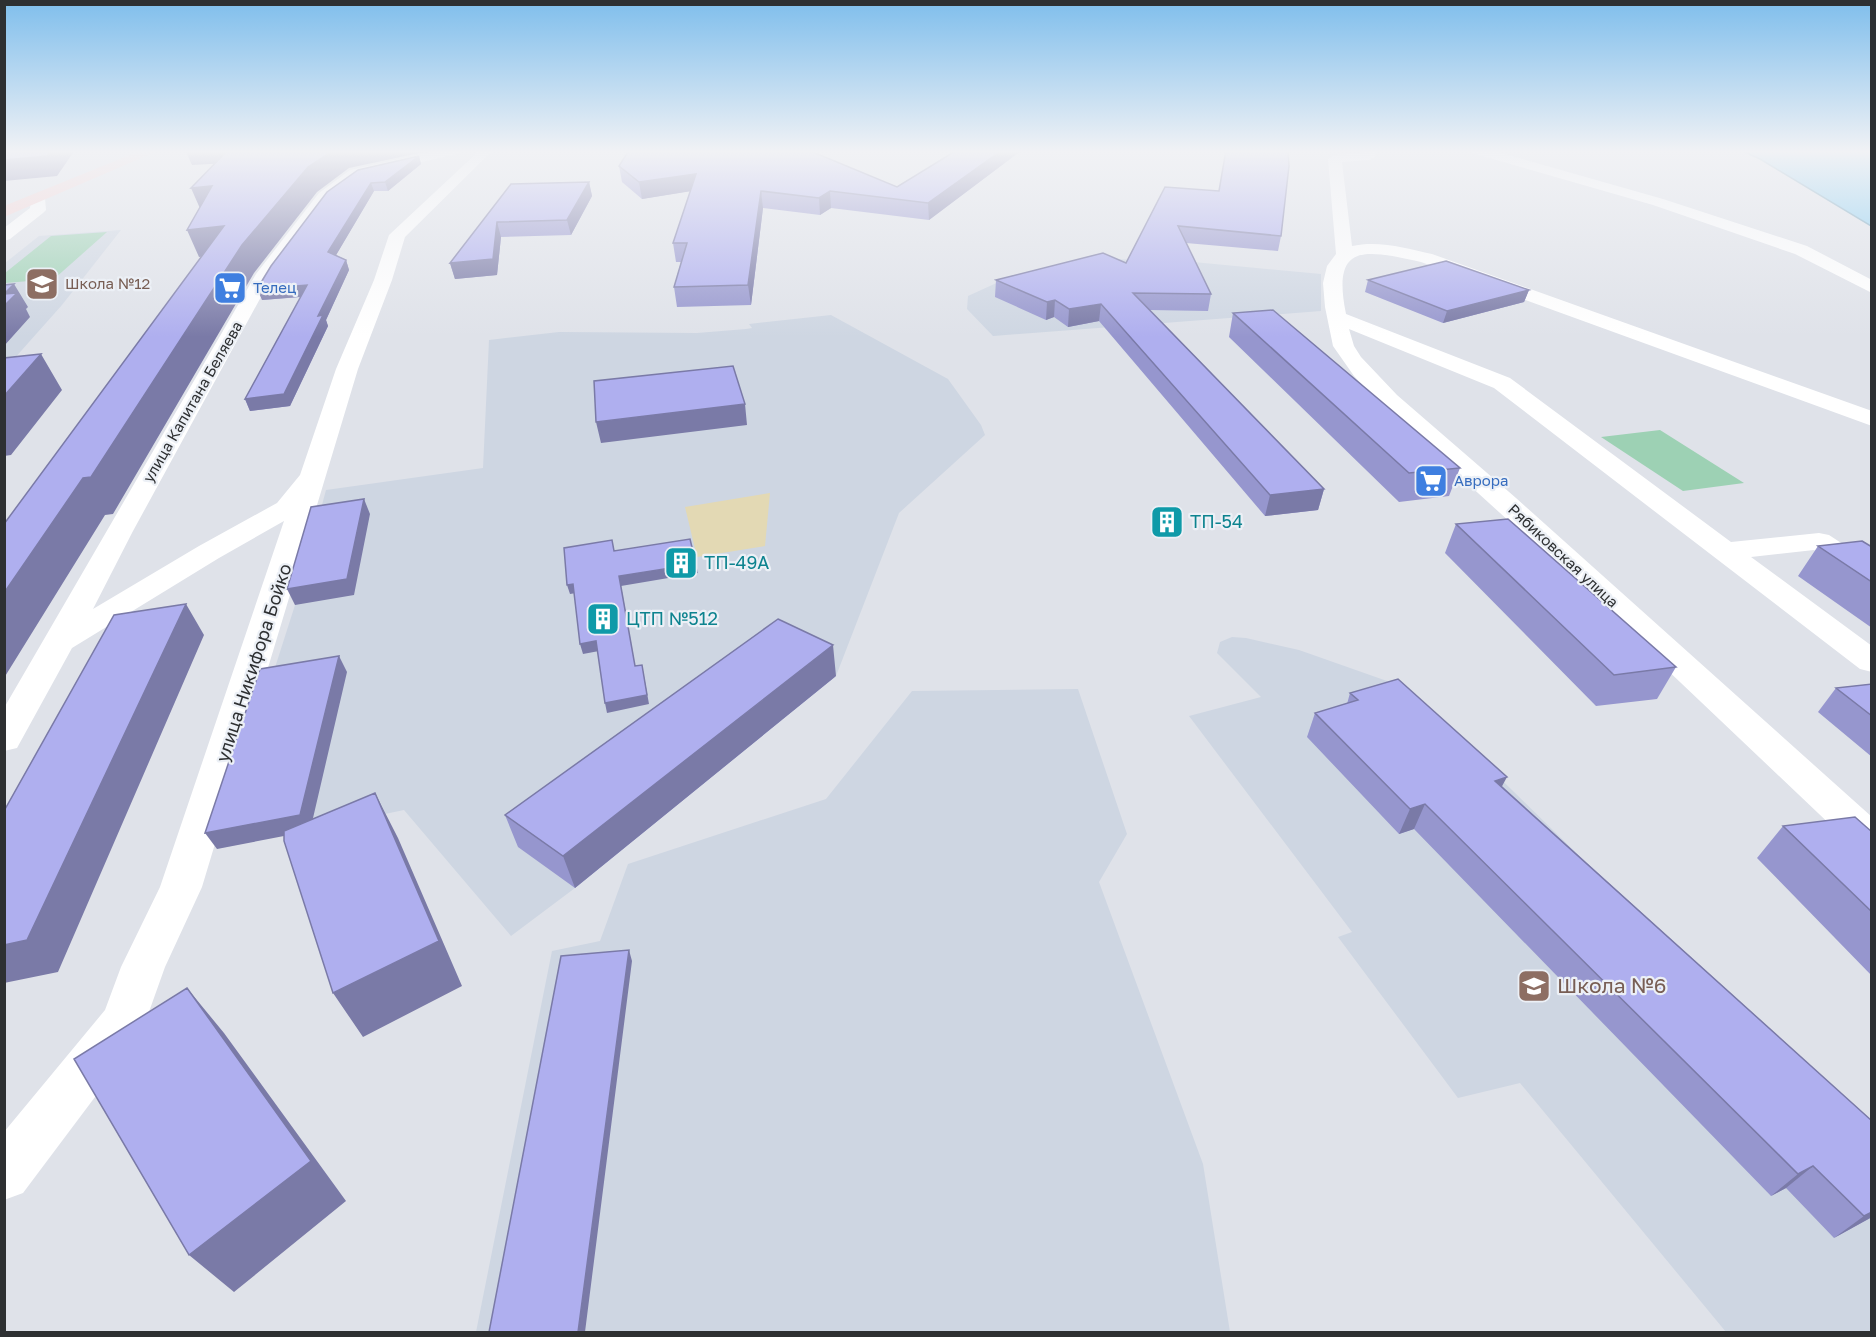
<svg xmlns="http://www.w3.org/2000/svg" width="1876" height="1337" viewBox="0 0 1876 1337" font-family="'Golos Text',sans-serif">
	<rect width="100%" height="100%" fill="#dfe2e9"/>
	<path fill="#ced6e2" d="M121 230 62 305 5 369V263L39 236Z
		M1114 259 1183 261 1321 274V311L993 336 967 309 968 296 1003 280Z
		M831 315 948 379 981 425 985 435 899 513 836 676 575 888 511 936 404 810 217 849 295 605 326 490 483 468 489 340 559 332 697 333 746 329 752 328 749 324Z
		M1232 637 1246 638 1299 650 1387 681 1419 699 1693 967 1871 1129V1332H1726L1520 1083 1458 1098 1338 937 1352 932 1189 716 1261 697 1217 653 1220 642Z
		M1078 689 1127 834 1099 882 1203 1164 1230 1332H476L552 951 600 941 628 864 826 799 912 691Z"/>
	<path fill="#9dd1b4" d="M107 232 54 279 5 283V273L51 236Z
		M1660 430 1744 483 1683 491 1601 437Z"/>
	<path fill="#e3d9b4" d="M770 493 765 546 697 557 685 507Z"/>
	<path fill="#82ccf2" stroke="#699db8" stroke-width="1.5" d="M1740 150H1871V226L1760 159Z"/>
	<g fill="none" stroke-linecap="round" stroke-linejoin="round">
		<path fill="#fff" fill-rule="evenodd" d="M440 150H463L461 153 360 176 329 199 273 275 133 531 93 609 199 546 277 503 300 475 336 369 374 280 389 235 480 150H493L405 237 392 280 358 369 202 887 165 967 140 1037 23 1193 4 1200V1132L105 1010 121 967 160 887 284 521 219 558 72 648 17 748 4 751V708L256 274 319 193 350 170Z
			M1363 150H1375L1376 156 1369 160 1342 162 1352 246C1378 240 1407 248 1432 254L1872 411V426L1421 262C1366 250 1331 241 1346 314L1510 378 1731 542 1819 533 1829 535 1872 563V585L1862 582 1814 550 1751 557 1872 646V672L1860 669 1494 388 1349 329 1354 346 1361 357 1397 395 1516 498 1872 817V855L1858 851 1543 552 1381 405 1354 376 1333 346 1325 307 1323 283 1327 266 1336 254 1328 159 1335 155 1362 153Z
			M1470 150H1491L1663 199 1807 246 1872 280V293L1795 254 1653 205 1472 153Z
			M38 194 45 198 46 210 43 213 10 239 4 241V228L30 208 31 198Z"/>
		<path fill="#f7d1d1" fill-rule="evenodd" d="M142 150H160L4 217V206Z"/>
	</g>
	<path fill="#9696ce" d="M957 150H1022L929 220 831 208 820 215 763 208 751 305 677 307 674 287 681 262H676L673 243 690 191 642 199 622 182 619 166 897 187Z
		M419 156 421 164 388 191H374L336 255 346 260 349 270 326 320 328 326 290 406 250 411 245 399 301 297 262 300 327 192Z
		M589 182 592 196 571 235 501 237 497 275 455 279 450 263 511 184Z
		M1165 187 1281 236 1278 251 1186 243 1211 294 1208 311 1150 310 1324 489 1318 510 1265 516 1099 321 1068 327 1054 317 1046 320 995 297 996 280 1126 263Z
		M1368 280 1529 290 1524 302 1443 323 1365 292Z
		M1233 313 1460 468 1449 496 1399 502 1229 337Z
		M1456 524 1676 667 1657 699 1596 706 1445 553Z
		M1818 546 1872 547V628L1798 576Z
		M836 676 575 888 518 847 505 815Z
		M1872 684V757L1818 712 1836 688Z
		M1350 693 1502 786 1872 1121V1217L1834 1238 1786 1188 1771 1196 1414 829 1399 834 1307 737 1315 713 1347 704Z
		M1783 826 1872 832V976L1757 858Z"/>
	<path fill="#7a7aa7" d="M52 150H75L57 176 4 181V160Z
		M185 150H243L247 162 192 165Z
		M334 150H433L349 168 317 192 254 273 113 514 105 515 4 678V593L242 245 308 167Z
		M1002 150H1022L929 220 928 203Z
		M419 156 421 164 388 191 385 182Z
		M696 174 698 190 642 199 639 182Z
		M589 182 592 196 571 235 567 220Z
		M371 183 374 191 332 262 328 252Z
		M212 186 202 213 191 188Z
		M761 191 763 208 751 305 748 285Z
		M830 191 831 208 820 215 819 198Z
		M497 222 501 237 497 275 455 279 450 263Z
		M224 226 236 253 199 257 187 230Z
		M346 260 349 270 326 320 328 326 290 406 250 411 245 399 318 316Z
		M14 284 28 307 26 309 30 317 4 346V294Z
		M307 285 311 296 262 300 257 289Z
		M1529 290 1524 302 1443 323 1447 311Z
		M1055 300 1054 317 1046 320 1047 302Z
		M1101 304 1099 321 1068 327 1069 309Z
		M41 354 62 390 11 455 4 456V396Z
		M745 404 747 425 601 443 596 422Z
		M1324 489 1318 510 1265 516 1270 495Z
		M364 499 370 514 354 595 295 605 287 589Z
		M696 564 698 573 621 586 637 676 619 576Z
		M573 584 576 593 570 594 567 585Z
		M186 604 204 635 58 972 4 983V945Z
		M596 641 599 651 583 654 580 644Z
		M833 645 836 676 575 888 563 856Z
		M339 656 347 672 310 831 217 849 205 833Z
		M642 665 649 704 607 713 605 703Z
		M1507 777 1494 801 1495 781Z
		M375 793 398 838 462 986 363 1037 333 993Z
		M1425 804 1414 829 1399 834 1410 809Z
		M629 950 632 961 585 1332H578Z
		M187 988 224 1033 346 1201 234 1292 189 1255Z
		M1813 1166 1786 1188 1771 1196 1798 1174Z
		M1872 1212V1217L1834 1238 1864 1216Z"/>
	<path fill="#afafef" stroke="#7a7aa7" stroke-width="1.5" d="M4 150H52L47 156 4 160Z
		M228 150H334L308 167 242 245 91 477 83 478 4 593V524L224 226 187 230 212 186 191 188Z
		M629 150H808L897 187 957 150H1002L928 203 830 191 819 198 761 191 748 285 674 287 687 243H673L696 174 639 182 619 166Z
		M1226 150H1288L1289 166 1281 236 1178 226 1211 294 1133 293 1324 489 1270 495 1101 304 1069 309 1055 300 1047 302 996 280 1103 253 1126 263 1165 187 1219 191Z
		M419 156 385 182 371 183 328 252 346 260 318 316 323 315 284 394 245 399 307 285 257 289 271 266 327 192 358 170Z
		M589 182 567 220 497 222 493 259 450 263 511 184Z
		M1446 261 1529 290 1447 311 1368 280Z
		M14 284 4 294V285Z
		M17 293 4 306V294Z
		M1273 310 1460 468 1409 473 1233 313Z
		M41 354 4 396V358Z
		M733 366 745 404 596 422 594 381Z
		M364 499 347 579 287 589 311 507Z
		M1508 519 1676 667 1614 675 1456 524Z
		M690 539 696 564 619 576 635 666 642 665 647 695 605 703 596 641 580 644 573 584 567 585 564 548 612 540 614 551Z
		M1862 541 1872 547V582L1818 546Z
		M186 604 27 940 4 945V811L114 615Z
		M778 619 833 645 563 856 505 815Z
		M339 656 300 815 205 833 260 669Z
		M1398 679 1507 777 1495 781 1872 1121V1212L1864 1216 1813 1166 1798 1174 1425 804 1410 809 1315 713 1358 700 1350 693Z
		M1872 684V716L1836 688Z
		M375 793 439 941 333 993 284 841V831Z
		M1855 817 1872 832V912L1783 826Z
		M629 950 578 1332H489L561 956Z
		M187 988 311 1161 189 1255 74 1059Z"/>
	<linearGradient id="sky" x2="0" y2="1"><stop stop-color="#7fbeec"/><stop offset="0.45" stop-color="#f1f2f5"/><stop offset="1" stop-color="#f1f2f5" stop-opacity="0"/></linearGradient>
	<rect width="1876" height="337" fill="url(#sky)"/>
	<defs>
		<g id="school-square" transform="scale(1.725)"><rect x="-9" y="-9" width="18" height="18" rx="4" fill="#8d6e63" stroke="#ecf0f6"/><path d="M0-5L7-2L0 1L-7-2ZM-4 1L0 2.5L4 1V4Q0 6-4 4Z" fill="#fff"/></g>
		<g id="supermarket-square" transform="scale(1.725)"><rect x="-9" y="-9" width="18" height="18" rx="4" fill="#3f7fe0" stroke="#ecf0f6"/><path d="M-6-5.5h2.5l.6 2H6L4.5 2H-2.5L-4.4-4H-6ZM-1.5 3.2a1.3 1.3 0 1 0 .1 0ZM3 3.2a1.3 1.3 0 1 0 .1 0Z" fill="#fff"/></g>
		<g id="building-square" transform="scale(1.725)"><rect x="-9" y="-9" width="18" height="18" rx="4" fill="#0f9aa8" stroke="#ecf0f6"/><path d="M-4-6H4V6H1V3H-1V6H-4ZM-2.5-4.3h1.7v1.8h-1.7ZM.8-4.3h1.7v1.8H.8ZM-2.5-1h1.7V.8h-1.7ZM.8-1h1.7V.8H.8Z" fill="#fff"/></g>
	</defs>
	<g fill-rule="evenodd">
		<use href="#school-square" x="42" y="284"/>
		<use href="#supermarket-square" x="230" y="288"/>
		<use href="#supermarket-square" x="1431" y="481"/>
		<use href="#building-square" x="1167" y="522"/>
		<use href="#building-square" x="681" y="563"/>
		<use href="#building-square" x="603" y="619"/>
		<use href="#school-square" x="1534" y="986"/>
	</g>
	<g text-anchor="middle" stroke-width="4.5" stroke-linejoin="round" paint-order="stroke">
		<g font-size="15" fill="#785e54" stroke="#ecf0f6" text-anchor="start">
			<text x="65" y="289">Школа №12</text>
		</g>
		<g font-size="15" fill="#366cbe" stroke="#ecf0f6" text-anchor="start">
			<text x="253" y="293">Телец</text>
			<text x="1454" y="486">Аврора</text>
		</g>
		<g font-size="15" fill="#2e3032" stroke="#ecf0f6">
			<text transform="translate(193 402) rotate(-60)" y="5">улица Капитана Беляева</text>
			<text transform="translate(1563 556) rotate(43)" y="5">Рябиковская улица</text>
		</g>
		<g font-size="18" fill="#0d838f" stroke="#ecf0f6" text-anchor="start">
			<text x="1190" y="528">ТП-54</text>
			<text x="704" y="569">ТП-49А</text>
			<text x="626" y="625">ЦТП №512</text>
		</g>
		<g font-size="18" fill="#2e3032" stroke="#ecf0f6">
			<text transform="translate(254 663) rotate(-72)" y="6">улица Никифора Бойко</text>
		</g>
		<g font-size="21" fill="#785e54" stroke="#ecf0f6" text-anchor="start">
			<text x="1557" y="993">Школа №6</text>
		</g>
	</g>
	<rect width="1876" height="1337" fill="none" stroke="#2e3032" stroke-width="12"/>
</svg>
